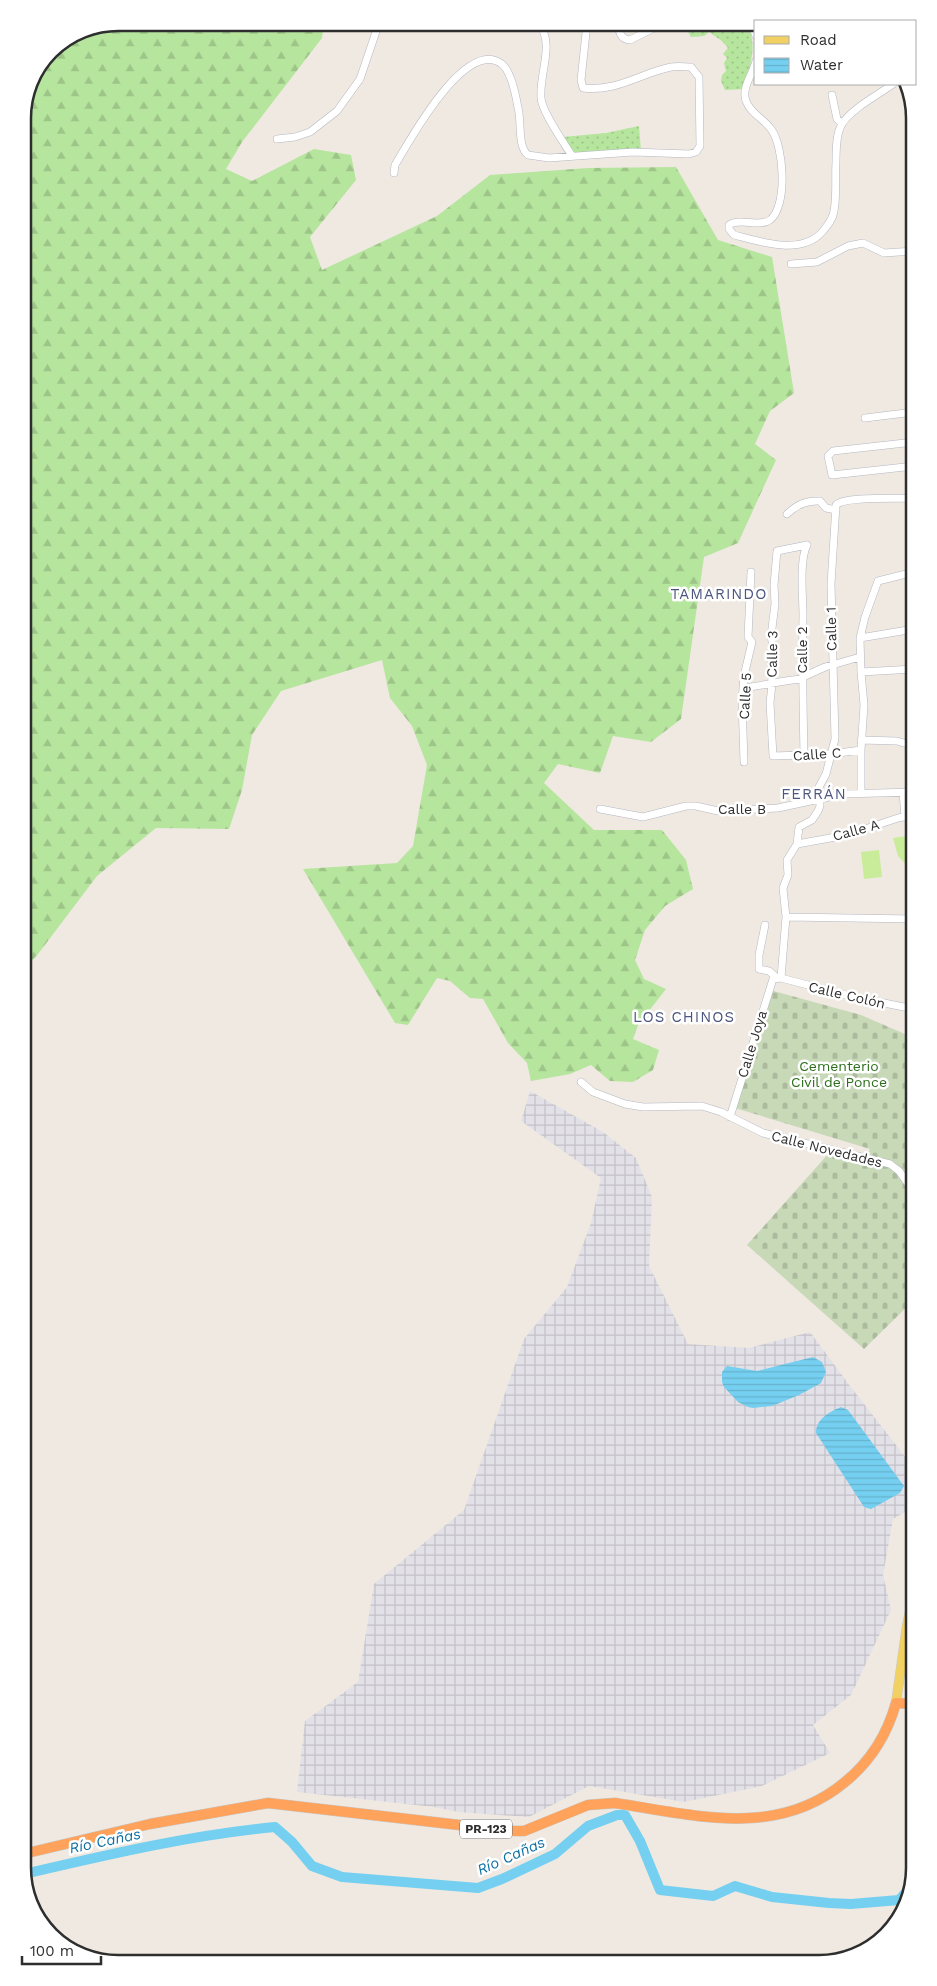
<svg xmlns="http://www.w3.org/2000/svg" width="937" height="1986" viewBox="0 0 937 1986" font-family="'Work Sans',sans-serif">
	<defs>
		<pattern id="industrial-grid" width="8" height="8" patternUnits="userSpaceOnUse" patternTransform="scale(1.25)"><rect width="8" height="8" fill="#e3e1e8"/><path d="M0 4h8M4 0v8" fill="none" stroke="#c3c1c7"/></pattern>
		<pattern id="forest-firs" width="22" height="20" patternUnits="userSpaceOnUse" patternTransform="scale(1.25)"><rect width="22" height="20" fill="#b6e59e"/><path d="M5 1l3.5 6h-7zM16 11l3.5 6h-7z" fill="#9dc588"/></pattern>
		<pattern id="cemetery-stones" width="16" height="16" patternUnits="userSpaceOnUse" patternTransform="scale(1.25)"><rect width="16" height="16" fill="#c8d9b8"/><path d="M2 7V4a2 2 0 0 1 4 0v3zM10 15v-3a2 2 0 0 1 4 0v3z" fill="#acbb9e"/></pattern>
		<pattern id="garden-dots" width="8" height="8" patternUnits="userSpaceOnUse" patternTransform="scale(1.25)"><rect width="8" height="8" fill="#b6e59e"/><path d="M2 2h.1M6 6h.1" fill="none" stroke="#9dc588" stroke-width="1.8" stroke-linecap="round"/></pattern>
		<pattern id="water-rules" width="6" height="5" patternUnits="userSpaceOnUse" patternTransform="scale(1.25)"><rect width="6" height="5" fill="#75cff0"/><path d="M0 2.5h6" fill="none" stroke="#66b2ce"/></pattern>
	</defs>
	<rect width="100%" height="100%" fill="#efe9e1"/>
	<path fill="url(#industrial-grid)" d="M530 1091 603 1132 636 1158 652 1197 649 1266 688 1344 749 1348 810 1332 850 1386 914 1468V1507L893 1519 883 1575 891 1610 851 1695 813 1725 830 1753 762 1786 684 1802 589 1786 529 1817 458 1812 434 1807 297 1792 305 1721 358 1682 374 1584 464 1510 524 1339 567 1287 591 1223 601 1178 521 1121Z"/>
	<path fill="url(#forest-firs)" d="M119 23H324L322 38 242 142 226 169 252 181 314 149 351 155 356 180 310 237 322 270 437 216 490 175 588 168 676 167 718 240 772 257 794 393 770 411 755 444 776 460 738 543 704 557 681 719 651 742 613 736 600 773 558 764 544 783 594 830H662L686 860 693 889 665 906 645 930 635 960 644 979 666 989 638 1025 633 1039 659 1050 653 1070 633 1082 610 1081 591 1065 570 1074 531 1081 527 1063 508 1043 483 999 470 998 450 981 437 978 408 1025 395 1023 303 869 397 863 413 846 427 765 412 726 390 698 382 660 281 691 252 735 242 790 229 829 156 828 97 876 38 954 23 971V113L51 50 82 30Z"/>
	<path fill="url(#cemetery-stones)" d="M770 990 861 1015 914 1038V1186L901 1169 867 1157 870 1149 735 1108Z
		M829 1153 891 1167 905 1182 914 1201V1300L864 1349 747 1245Z"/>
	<path fill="url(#garden-dots)" d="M689 23H746C759 45 750 66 743 89L725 90 721 81 722 75 726 71 724 63 727 58 723 54 728 48 722 41 709 32 704 36 691 37 685 26Z
		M639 126 641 151 573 154 563 137 606 133Z"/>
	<path fill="#c9ec9a" d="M914 835V873L898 856 893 838Z
		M879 850 882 877 864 879 861 852Z"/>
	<path fill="url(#water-rules)" d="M813 1357 822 1362 826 1372 821 1383 799 1395 772 1406 753 1408 748 1407 738 1402 724 1387 722 1382V1372L727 1366 757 1371Z
		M841 1407 848 1410 904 1486 900 1493 871 1509 864 1507 816 1433C816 1419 829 1412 841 1407Z"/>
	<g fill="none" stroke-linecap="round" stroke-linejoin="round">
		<path stroke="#75cff0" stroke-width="10" d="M24 1874C106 1855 190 1835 275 1827L292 1842 312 1866 342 1877 478 1888 502 1879 555 1854 588 1826 617 1815H625L640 1841 660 1890 713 1896 735 1886 772 1897 829 1903 851 1904 899 1900 907 1891"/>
		<g stroke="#b4b7c1" stroke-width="8">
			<path id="minor" d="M539 23C555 45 539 73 541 98 542 112 564 143 572 156
				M619 23C618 31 620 39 630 40L664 23
				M751 23 756 36
				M756 61C753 74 741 88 746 101 750 113 764 119 771 129 784 146 788 206 770 220 758 228 740 217 729 225V229L734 235C761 242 802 256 823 231 828 225 833 219 834 211 837 195 835 178 836 162 836 151 836 133 842 124 851 109 878 95 893 84
				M832 95 837 119 842 123
				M277 139 295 137 310 132 337 111 360 79 379 23
				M394 173 395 165C409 142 467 34 503 65 512 74 516 96 518 108 522 122 517 146 528 155L549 158 633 152 689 154 696 152 700 146 699 77 691 67C685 67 677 66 671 67 641 73 617 92 583 88L581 80 587 23
				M791 264 817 262 848 246 863 243 884 253 914 251
				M865 418 914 412
				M914 466 832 475 828 456 833 451 914 442
				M787 514C797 505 806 500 820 501L826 508 836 510
				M807 545 777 551 774 585 775 604 771 636 773 647 771 659 772 684 770 703 773 756 831 754 861 750
				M860 638 914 629
				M861 672 914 669
				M803 677 825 667 860 657
				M743 688C763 686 782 680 803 679
				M861 740 897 741 914 746
				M804 754C803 708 802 661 803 615 803 597 799 561 807 545
				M744 762 742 701 744 676 752 642 748 637 751 572
				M861 793V750L864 705 861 672 860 638 865 617 878 581 914 572
				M903 793 905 817
				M600 809 643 817 686 806H696L718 811 778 808 843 794 914 792
				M797 844 847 835 898 818 914 815
				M786 917 914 919
				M765 925 759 955V969L769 971 777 978
				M781 978 786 917 783 888 788 875 787 860 797 844 799 827 812 820 818 811 820 806 819 787 826 774 835 739 831 584 836 505C844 496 900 499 914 498
				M581 1082 593 1092 625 1104 643 1107 702 1106 721 1112 763 1133 890 1164 899 1171 914 1192
				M730 1117 773 979 781 978 854 997 914 1009"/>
		</g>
		<g stroke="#c9c9c9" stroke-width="10">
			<path id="major" d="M896 1703 907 1625 914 1592"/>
		</g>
		<g stroke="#c9c9c9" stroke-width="11">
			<path id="highway" d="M23 1854 150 1824 268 1803 468 1826 500 1831H524L588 1805 615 1803C695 1815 777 1839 845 1782 871 1761 887 1735 896 1703L914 1704"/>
		</g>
		<use href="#minor" stroke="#fff" stroke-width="7"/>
		<use href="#major" stroke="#f2d163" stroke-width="9"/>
		<use href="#highway" stroke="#ffa35c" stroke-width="10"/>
	</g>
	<g text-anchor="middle" stroke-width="5" stroke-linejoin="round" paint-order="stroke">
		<rect fill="#fff" stroke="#6d6d6d" stroke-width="1" x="460" y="1819.5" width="52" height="19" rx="4"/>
		<g font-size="12" font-weight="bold" fill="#2e2e2e">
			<text x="486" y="1833">PR-123</text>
		</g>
		<g font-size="14" fill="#2e2e2e" stroke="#fff">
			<text transform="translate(831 629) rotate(-91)" y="5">Calle 1</text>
			<text transform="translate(802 650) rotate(-90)" y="5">Calle 2</text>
			<text transform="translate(772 654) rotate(-89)" y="5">Calle 3</text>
			<text transform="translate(745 696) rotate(-87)" y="5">Calle 5</text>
			<text transform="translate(817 754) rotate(-4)" y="5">Calle C</text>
			<text x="742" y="814">Calle B</text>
			<text transform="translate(856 830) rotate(-15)" y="5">Calle A</text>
			<text transform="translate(847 995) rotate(13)" y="5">Calle Colón</text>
			<text transform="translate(752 1044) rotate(-73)" y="5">Calle Joya</text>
			<text transform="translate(827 1149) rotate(14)" y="5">Calle Novedades</text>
		</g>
		<g font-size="14" fill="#2c6e1b" stroke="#fff">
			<text x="839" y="1071">Cementerio<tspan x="839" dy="16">Civil de Ponce</tspan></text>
		</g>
		<g font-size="15" letter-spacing="1" fill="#4d5680" stroke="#fff">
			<text x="719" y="599">TAMARINDO</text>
			<text x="814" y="799">FERRÁN</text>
			<text x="684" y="1022">LOS CHINOS</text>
		</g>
		<g font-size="15" font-style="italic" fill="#0d6fa3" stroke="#fff">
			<text transform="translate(105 1841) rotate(-12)" y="5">Río Cañas</text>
			<text transform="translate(511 1856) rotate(-24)" y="5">Río Cañas</text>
		</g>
	</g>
	<path d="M0 0H937V1986H0ZM118 31H819A87 87 0 0 1 906 118V1868A87 87 0 0 1 819 1955H118A87 87 0 0 1 31 1868V118A87 87 0 0 1 118 31Z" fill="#fff" fill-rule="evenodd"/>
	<path fill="none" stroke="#2e2e2e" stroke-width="2.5" d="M118 31H819A87 87 0 0 1 906 118V1868A87 87 0 0 1 819 1955H118A87 87 0 0 1 31 1868V118A87 87 0 0 1 118 31Z"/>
	<rect x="754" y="20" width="162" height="65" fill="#ffffff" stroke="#ababab"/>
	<rect x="764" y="36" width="25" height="8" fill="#f2d163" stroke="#ababab"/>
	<text x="800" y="45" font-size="15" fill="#2e2e2e">Road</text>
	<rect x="764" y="58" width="25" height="15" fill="url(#water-rules)" stroke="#ababab"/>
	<text x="800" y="70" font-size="15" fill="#2e2e2e">Water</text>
	<path d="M22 1956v8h79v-8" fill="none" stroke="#2e2e2e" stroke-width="2.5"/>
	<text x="30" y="1956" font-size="15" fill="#2e2e2e" stroke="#ffffff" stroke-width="4" paint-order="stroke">100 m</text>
</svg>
